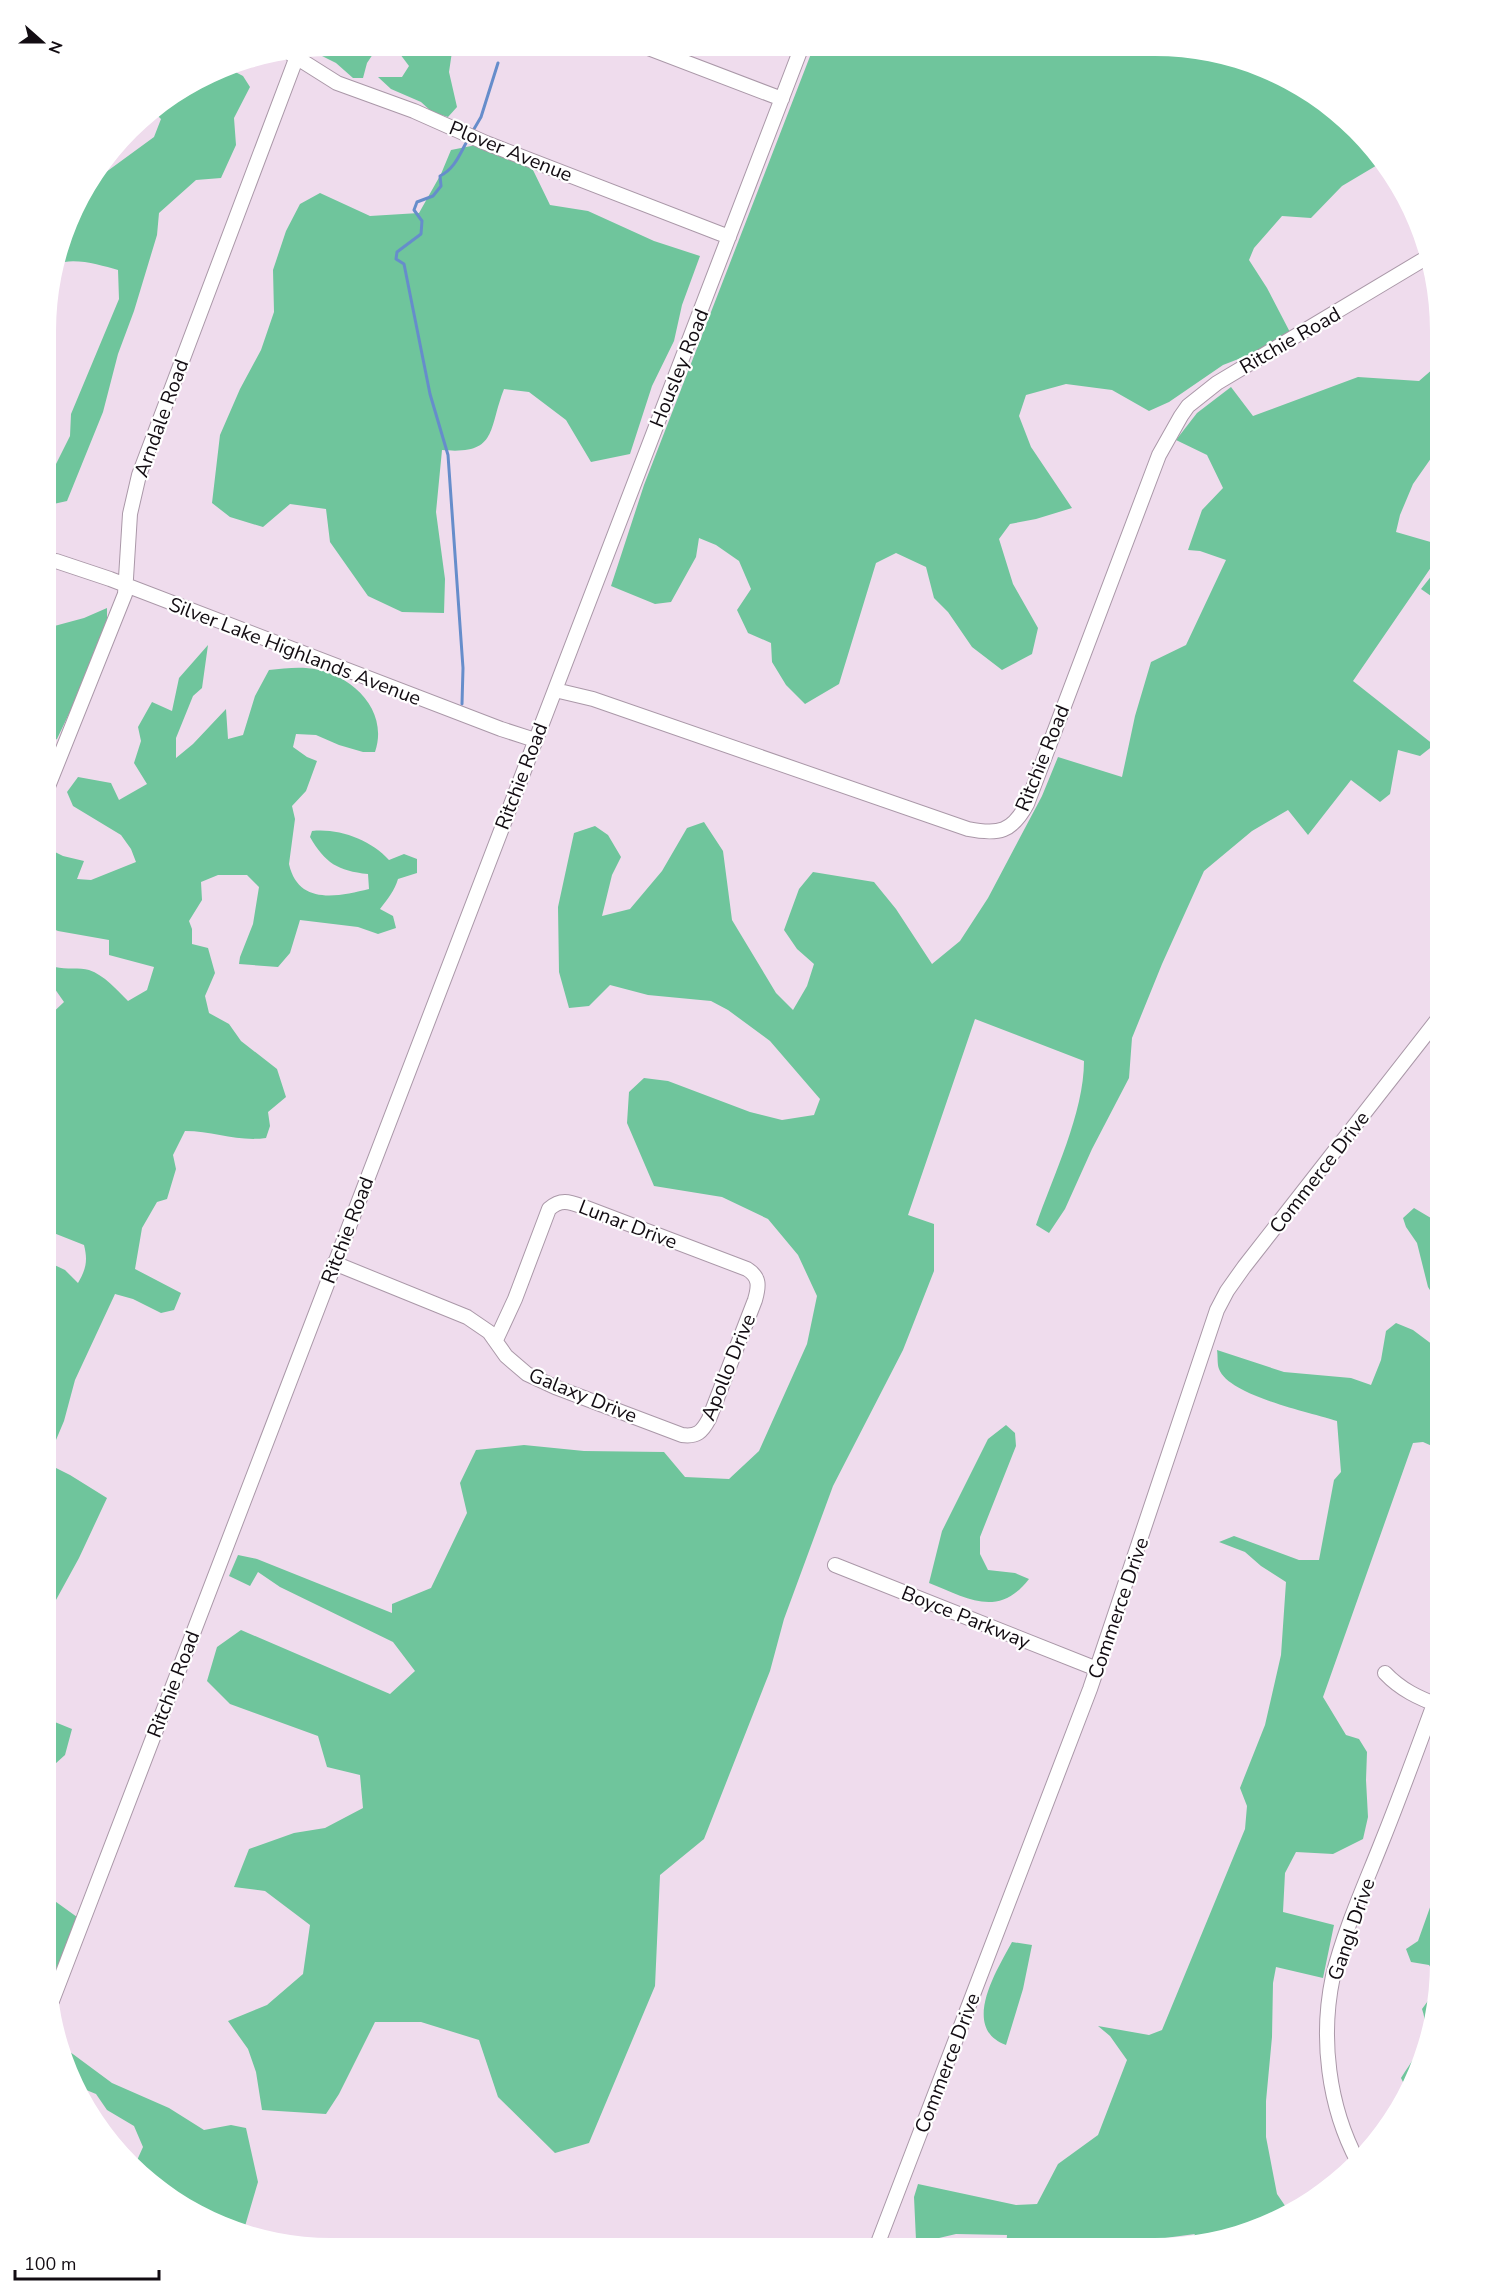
<svg xmlns="http://www.w3.org/2000/svg" width="1486" height="2294" viewBox="0 0 1486 2294" font-family="'Nunito Sans',sans-serif">
	<rect width="100%" height="100%" fill="#efdced"/>
	<path fill="#6fc59c" d="M331 45H453L449 72 457 107 448 117 432 112 421 102 391 89 378 77H402L409 66 394 46 377 48 367 63 363 78H353L336 63 320 55 318 47Z
		M814 46 1193 47 1264 67 1329 104 1384 161 1342 186 1311 218 1282 216 1254 248 1249 260 1267 288 1293 338 1223 365 1169 402 1149 411 1112 390 1066 384 1026 395 1019 416 1031 447 1072 508 1036 519 1010 524 999 539 1013 584 1038 628 1032 654 1002 670 972 647 948 612 934 598 926 567 896 553 876 563 839 684 805 704 786 685 772 662 771 643 748 633 737 610 751 589 739 561 716 545 699 538 696 557 671 602 655 604 611 586 644 485Z
		M224 66 243 76 250 87 234 118 236 145 221 178 196 180 159 213 157 235 134 311 118 354 103 412 67 501 49 505 47 487 56 464 70 436 71 414 119 299 118 270C100 265 75 257 56 264L75 204 97 175H102L154 137 161 119 152 110Z
		M486 143 533 170 550 205 588 211 654 241 700 256 682 305 674 341 652 386 630 454 591 462 566 420 529 392 504 389C488 430 498 455 442 450L436 512 445 579 444 613 402 612 368 596 330 542 326 509 290 504 263 527 230 517 212 503 220 435 240 389 261 350 274 312 273 270 286 231 300 204 320 193 370 216 419 213 441 174 451 150Z
		M1441 362V444L1413 484 1400 515 1396 532 1434 543V563L1353 681 1434 745 1420 756 1398 750 1390 794 1380 802 1351 780 1308 835 1288 810 1252 831 1204 871 1162 964 1132 1038 1129 1078 1092 1149 1065 1209 1049 1233 1036 1225C1053 1176 1084 1113 1084 1061L975 1019 908 1215 934 1224V1271L903 1350 833 1486 784 1619 770 1671 704 1839 660 1875 655 1986 589 2143 555 2153 498 2097 479 2040 421 2022H375L339 2094 326 2114 262 2110 256 2072 248 2049 228 2021 267 2005 303 1974 310 1925 265 1891 234 1887 249 1849 294 1833 325 1828 363 1808 360 1775 327 1767 318 1736 230 1704 207 1681 217 1647 241 1630 390 1694 415 1671 393 1642 280 1587 258 1572 250 1586 229 1576 238 1555 257 1559 392 1613V1604L431 1588 467 1513 460 1483 476 1450 524 1445 584 1451 664 1452 685 1477 729 1479 759 1451 807 1344 817 1296 798 1255 768 1219 722 1197 654 1186 627 1123 629 1092 644 1078 668 1081 750 1112 782 1120 814 1115 820 1099 770 1041 728 1010 711 1001 648 995 610 985 589 1006 569 1008 559 972 558 907 574 833 595 826 608 835 621 857 612 875 602 916 630 909 662 871 687 828 704 822 723 851 732 920 776 993 793 1010 807 986 814 964 797 949 784 930 799 889 813 872 874 882 896 909 932 964 960 941 988 898 1042 796 1058 757 1122 777 1135 716 1151 662 1186 645 1226 560 1200 551 1188 550 1202 510 1223 488 1207 455 1176 440 1197 413 1231 387 1253 416 1358 377 1419 381Z
		M1441 564V603L1421 589Z
		M107 608V624L83 684 57 739 47 744V628L84 618Z
		M208 645 202 688 193 696 176 738V758L193 744 226 709 228 739 243 735 255 696 269 670C281 669 294 667 306 668 348 671 390 708 375 752H363L339 745 316 735 296 734 293 747 307 757 317 761 306 791 292 806 295 819 289 864C298 905 337 897 369 889L368 874C338 871 325 863 310 837L312 831C339 828 371 840 389 860L404 854 417 859V873L398 879C395 890 387 900 380 909L393 916 396 928 378 934 358 927 300 920 290 953 278 967 239 964 240 957 253 924 259 887 247 875H218L201 882 202 900 189 921 192 929V944L208 948 215 973 205 996 209 1013 229 1024 241 1041 277 1069 286 1097 268 1112 270 1126 266 1138C238 1142 214 1131 185 1131L173 1155 176 1169 167 1199 157 1202 142 1228 135 1269 181 1293 174 1310 161 1313 133 1299 115 1294 75 1380 64 1421 56 1440 46 1435V1261L65 1270 78 1283C86 1269 88 1261 84 1245L46 1230V1019L64 1002 50 982 46 980V971L55 967C66 970 80 967 89 970 104 975 117 990 128 1001L147 990 154 967 109 955V940L58 931 46 926 47 848 63 856 84 861 77 879 91 880 136 862 131 849 121 835 73 806 67 792 78 777 111 783 119 800 147 784 134 763 141 741 138 727 152 702 172 711 179 678Z
		M1414 1208 1441 1224V1307L1428 1287 1417 1243 1406 1227 1403 1218Z
		M1396 1323 1413 1330 1433 1345 1441 1338V1450L1423 1442 1413 1443 1323 1697 1346 1735 1359 1739 1367 1752 1366 1780 1368 1817 1363 1839 1333 1854 1296 1852 1285 1873 1283 1912 1334 1925 1323 1978 1276 1967 1273 1983 1272 2037 1266 2101V2137L1277 2194 1290 2213 1265 2227 1190 2242 1195 2234 1165 2238 1159 2248 1156 2249H1006L1007 2235 956 2234 922 2242 916 2240 914 2197 918 2184 1016 2205 1037 2204 1058 2164 1098 2135 1127 2060 1110 2036 1098 2026 1149 2035 1162 2030 1245 1829 1247 1806 1240 1788 1265 1725 1281 1655 1286 1582 1261 1566 1245 1552 1219 1542 1234 1536 1299 1560H1319L1334 1480 1341 1472 1337 1421C1310 1412 1229 1396 1219 1369 1217 1364 1218 1356 1217 1350L1284 1372 1351 1378 1371 1385 1381 1360 1386 1331Z
		M1006 1425 1015 1433 1016 1446 980 1537V1554L988 1570 1015 1573 1029 1579C998 1619 967 1598 929 1583L942 1531 988 1439Z
		M46 1463 70 1475 107 1498 79 1558 45 1620Z
		M45 1718 72 1729 65 1755 45 1773Z
		M1440 1871V1983L1426 2056 1407 2090 1401 2078C1416 2054 1432 2038 1422 2009L1433 1994 1437 1978 1429 1965 1411 1962 1406 1949 1418 1941 1438 1885Z
		M45 1894 77 1917 50 1988 45 1963Z
		M1012 1942 1032 1945 1023 1989 1006 2045C960 2028 997 1970 1012 1942Z
		M62 2046 112 2083 169 2108 204 2130 231 2125 246 2128 258 2182 243 2233 222 2227 159 2191 156 2185 153 2186 134 2167 143 2147 134 2126 107 2110 96 2094 74 2085 67 2073Z"/>
	<g fill="none" stroke-linecap="round" stroke-linejoin="round">
		<path stroke="#668dcb" stroke-width="3" d="M474 129 481 117 498 63
			M462 704 463 668 448 455 430 394 404 264 396 259 397 252 421 234 422 221 414 210 417 202 433 196 441 186 440 176C454 169 459 156 466 143"/>
		<g stroke="#aa98a8" stroke-width="16">
			<path id="minor" d="M643 46 782 99
				M291 54 337 83 414 111 486 143 729 237
				M56 561 110 579 501 729 535 740
				M555 690 593 699 968 829C999 835 1012 832 1027 804L1159 455 1181 416 1188 406 1217 383 1426 258
				M47 789 125 594 130 514 139 475 299 51
				M334 1263 467 1317 489 1332 506 1356 527 1374 555 1387 682 1435C697 1437 702 1432 709 1419L755 1300C759 1286 760 1277 747 1269L584 1207C570 1202 561 1198 549 1209L515 1299 496 1340
				M835 1565 1097 1669
				M1385 1673C1401 1690 1419 1698 1440 1706
				M52 2001 802 46
				M1358 2162C1328 2106 1320 2037 1333 1976 1344 1931 1364 1887 1381 1844 1400 1797 1417 1750 1434 1704
				M876 2248 1090 1689 1217 1310 1227 1291 1244 1267 1441 1015"/>
		</g>
		<use href="#minor" stroke="#fff" stroke-width="14"/>
	</g>
	<g text-anchor="middle" stroke-width="4.5" stroke-linejoin="round" paint-order="stroke">
		<g font-size="20" fill="#120c12" stroke="#fff">
			<text transform="translate(511 151) rotate(22)" y="7">Plover Avenue</text>
			<text transform="translate(1290 340) rotate(-30)" y="7">Ritchie Road</text>
			<text transform="translate(679 368) rotate(-68)" y="7">Housley Road</text>
			<text transform="translate(161 418) rotate(-70)" y="7">Arndale Road</text>
			<text transform="translate(295 651) rotate(21)" y="7">Silver Lake Highlands Avenue</text>
			<text transform="translate(1042 758) rotate(-68)" y="7">Ritchie Road</text>
			<text transform="translate(521 776) rotate(-69)" y="7">Ritchie Road</text>
			<text transform="translate(1319 1172) rotate(-52)" y="7">Commerce Drive</text>
			<text transform="translate(628 1224) rotate(21)" y="7">Lunar Drive</text>
			<text transform="translate(347 1230) rotate(-69)" y="7">Ritchie Road</text>
			<text transform="translate(728 1367) rotate(-68)" y="7">Apollo Drive</text>
			<text transform="translate(583 1395) rotate(22)" y="7">Galaxy Drive</text>
			<text transform="translate(1118 1608) rotate(-71)" y="7">Commerce Drive</text>
			<text transform="translate(966 1617) rotate(22)" y="7">Boyce Parkway</text>
			<text transform="translate(173 1684) rotate(-69)" y="7">Ritchie Road</text>
			<text transform="translate(1351 1929) rotate(-71)" y="7">Gangl Drive</text>
			<text transform="translate(947 2063) rotate(-69)" y="7">Commerce Drive</text>
		</g>
	</g>
	<path d="M0 0H1486V2294H0ZM331 56H1155A275 275 0 0 1 1430 331V1963A275 275 0 0 1 1155 2238H331A275 275 0 0 1 56 1963V331A275 275 0 0 1 331 56Z" fill="#fff" fill-rule="evenodd"/>
	<g transform="translate(42 42) rotate(111)" stroke="#ffffff" stroke-width="4.5" paint-order="stroke">
	<path d="M0-4.5L10 22L0 15L-10 22Z" fill="#120c12"/>
	<text y="-9" font-size="16" font-weight="bold" text-anchor="middle" fill="#120c12">N</text>
	</g>
	<path d="M15 2270v9h144v-9" fill="none" stroke="#120c12" stroke-width="3"/>
	<text x="24" y="2270" font-size="18" fill="#120c12" stroke="#ffffff" stroke-width="4.5" paint-order="stroke">100 m</text>
</svg>
